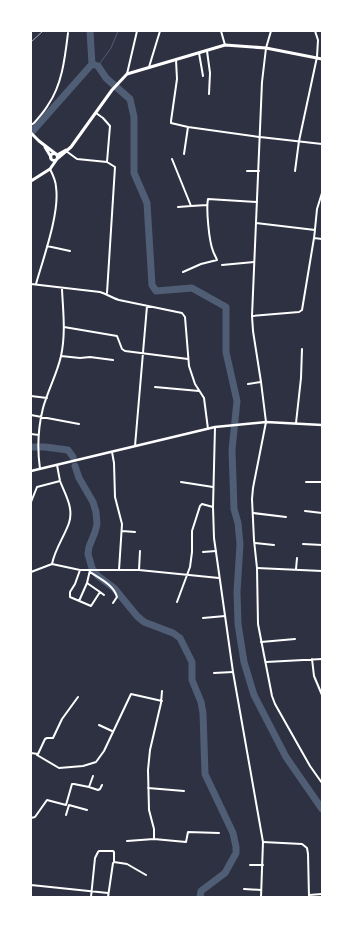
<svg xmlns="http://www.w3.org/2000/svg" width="353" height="928" viewBox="0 0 353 928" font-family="'Sofia Sans Condensed',sans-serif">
	<rect width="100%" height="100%" fill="#2d3142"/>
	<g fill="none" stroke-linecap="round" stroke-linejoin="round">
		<path stroke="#4f5d75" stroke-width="1" d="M98 66 111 48 118 31"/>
		<path stroke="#4f5d75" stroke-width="7" d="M92 64 98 66 106 78 130 99 134 117V173L147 203 152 285 156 291 192 288 226 307V352L237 401 232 450 234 509 238 523 240 544 237 592 238 624 244 662 254 695 286 757 322 809
			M31 133 92 64 90 31
			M31 447H45L68 450 73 457
			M75 466 79 478 93 502 96 512 97 524 95 532 89 547 88 554 92 568 98 576 114 588 137 616 144 622 173 633 180 638 192 662V680L201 702 203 713 205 774 233 833 236 847V853L225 873 201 891 200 897"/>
		<path stroke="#fff" stroke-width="2" d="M221 31 225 45
			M207 51 210 73 209 94
			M199 53 203 76
			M176 60 177 79 171 121V123L188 127 259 137
			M149 67 160 31
			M96 113 103 118 110 126 107 162
			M31 125 34 123C39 117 44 112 48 105 62 85 65 58 68 33
			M66 151 77 159 107 162 115 167 107 293
			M184 154 188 127
			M172 159 191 206 178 207
			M247 171H259
			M295 171 299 141 317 57 318 40 315 31
			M191 206 207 205
			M256 223 315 230 314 238
			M315 229 317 209 322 193
			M47 246 70 251
			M222 265 254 262
			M183 272 201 264 217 260C216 257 214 254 213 251 209 241 206 209 208 199L257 202
			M31 284 100 292C107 294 112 298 119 300L182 313 185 317 189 366 195 384 204 398 208 429
			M36 284C43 259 60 213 56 187 56 181 53 175 50 169
			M252 316 299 312 302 310 314 238 322 239
			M64 327 117 336 122 349 125 351 188 359
			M61 356 80 358 90 357 113 360
			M248 384 261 382
			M155 387 199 391
			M31 396 47 398
			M31 415 79 424
			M296 423 301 378 302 349
			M31 434 39 435
			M135 446 147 306
			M112 452 114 463 115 497 122 524 119 570
			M40 469C37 448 38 428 43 408 48 390 57 374 61 356 66 333 63 311 62 289
			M181 482 213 487
			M306 482H322
			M31 502 37 487 60 481
			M305 511 322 513
			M253 513 286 517
			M122 531 135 532
			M255 543 274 545
			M303 544 322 545
			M203 552 216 551
			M52 564C55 549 64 537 69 523 74 508 65 494 60 481 59 476 58 470 57 465
			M257 568 322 571
			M296 569 297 558
			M80 570 75 584 70 592V597L91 606 100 592 104 595
			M139 570 140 551
			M31 572 52 564 80 570H139L219 578
			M90 572C99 578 114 585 117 597L113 603
			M87 583 100 592
			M79 601 87 583 90 570
			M177 602 190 567 192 552V531L200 506 202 504 213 507
			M203 618 225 616
			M261 642 295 639
			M312 659 314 676 322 695
			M266 662 322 659
			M214 673 233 672
			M99 725 112 731
			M31 753 38 754 45 739 47 738H53L62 719 78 697
			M37 755 59 768 83 766 96 762 104 751 131 694 162 701
			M89 787 98 790 100 789 102 785
			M148 788 184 791
			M69 805 87 810
			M66 815 69 805
			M31 818 35 817 47 800 66 805 72 784H74L89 787 93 776
			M154 839V829L149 810 148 770 150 750 161 703 162 691
			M127 841 154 839 186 842 188 832 219 833
			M263 842 302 844 307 848 308 854 309 897
			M250 865H263
			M31 882V897
			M31 885 108 893
			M244 889 261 890
			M309 895 322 894
			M91 897 95 858 98 852 99 851H113L114 852V862L127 864 146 875
			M108 897 113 863"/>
		<path stroke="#fff" stroke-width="2" d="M271 31 266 48 262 82 252 316 253 331 261 382 266 422 253 488 252 499 254 540 257 568 258 624 272 696 275 704 310 766 322 783
			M127 74 137 31
			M260 137 322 144
			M215 427 213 507 214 538 233 672 263 842 261 897"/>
		<path stroke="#fff" stroke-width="2.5" d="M31 471 215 427 266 422 322 425"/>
		<path stroke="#fff" stroke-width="3" d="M57 155 66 150
			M58 158 71 147 112 90 127 74 225 45 266 48 322 59"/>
		<path stroke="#fff" stroke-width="3" d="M31 133 39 141 56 154
			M45 147 51 157
			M50.5 157a3.5 3.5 0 1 1 7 0a3.5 3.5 0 1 1-7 0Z
			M31 181 50 169 57 159"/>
		<path stroke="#abadb3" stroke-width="1" d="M31 42 43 31"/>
	</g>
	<rect width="353" height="928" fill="none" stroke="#ffffff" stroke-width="64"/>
</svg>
